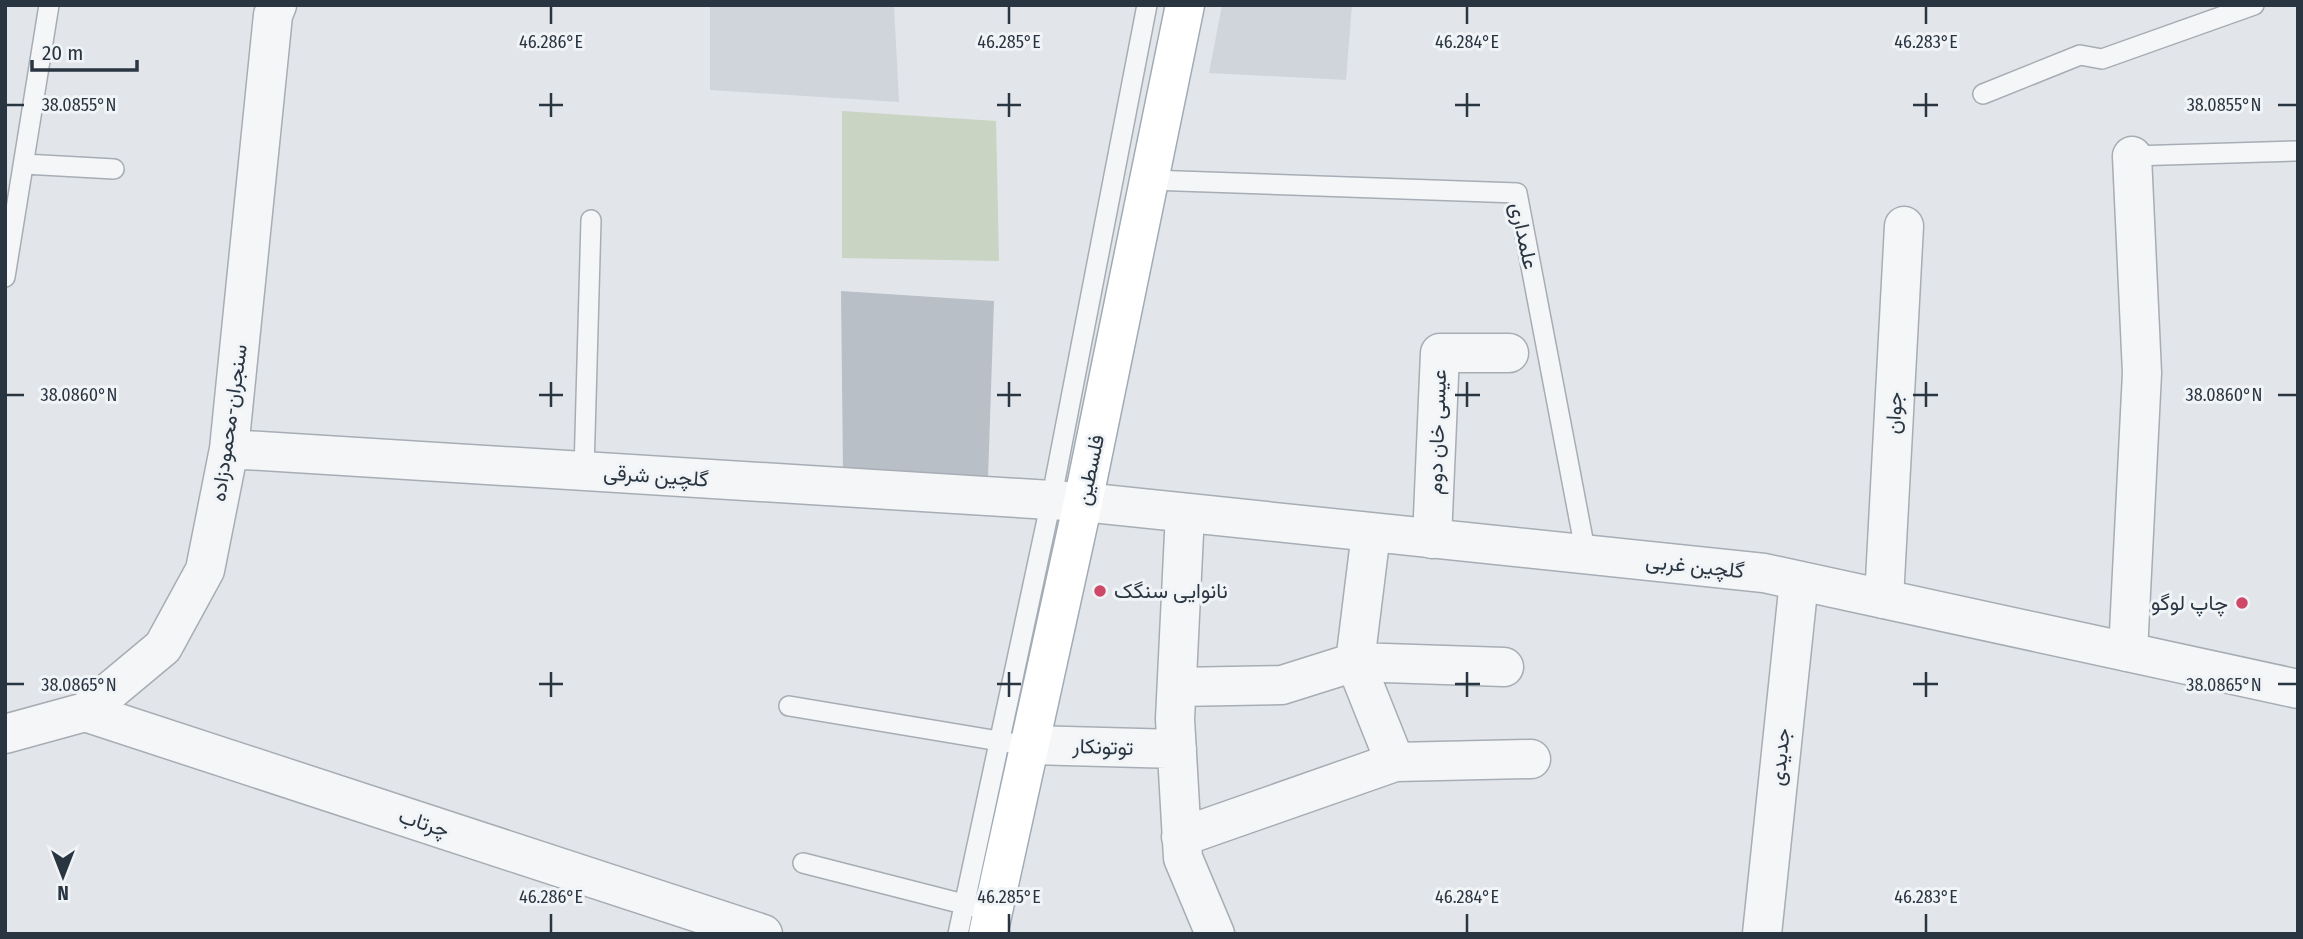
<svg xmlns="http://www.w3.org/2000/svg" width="2303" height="939" viewBox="0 0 2303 939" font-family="'Fira Sans Condensed',Vazirmatn,sans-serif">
	<rect width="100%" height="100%" fill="#e2e6ea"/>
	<path fill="#d0d5dc" d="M710 5H894L899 102 710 90Z
		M1222 5H1352L1346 80 1209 73Z"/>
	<path fill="#c9d4c3" d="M842 111 996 121 999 261 842 258Z"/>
	<path fill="#b9bfc7" d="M841 291 994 301 988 478 843 473Z"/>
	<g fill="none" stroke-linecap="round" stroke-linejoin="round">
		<g stroke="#a7adb4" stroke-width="22">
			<path id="service" d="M1983 94 2080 55 2102 59 2254 5
				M2132 156 2295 151
				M24 164 114 169
				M1150 180 1517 193 1586 555
				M5 277 49 5
				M584 471 591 220
				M789 706 1011 743
				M803 863 975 907
				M958 934 1051 501 1147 5"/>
		</g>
		<g stroke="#a7adb4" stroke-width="41">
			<path id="minor" d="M1185 513 1175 719 1183 858 1215 934
				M1371 533 1355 662 1395 762
				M1432 539 1440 353H1509
				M1884 599 1904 226
				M2128 652 2142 373 2132 156
				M1177 687 1282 685 1355 662 1504 667
				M85 712 763 934
				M1030 745 1177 749
				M1181 837 1395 762 1531 759
				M1762 934 1799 581"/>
		</g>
		<g stroke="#a7adb4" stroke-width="41">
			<path id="tertiary" d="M229 449 1083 502 1764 573 2298 689
				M5 734 85 712 163 647 205 570 229 449 273 15 277 5"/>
		</g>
		<g stroke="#a1abb6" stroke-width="41">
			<path id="primary" d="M988 934 1083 502 1185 5"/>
		</g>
		<use href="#service" stroke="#f5f6f8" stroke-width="19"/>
		<use href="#minor" stroke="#f5f6f8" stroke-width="38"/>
		<use href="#tertiary" stroke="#f5f6f8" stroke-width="38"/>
		<use href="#primary" stroke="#fff" stroke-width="38"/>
	</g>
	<path fill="none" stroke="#2a3542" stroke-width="2.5" d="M551 7V24M1009 7V24M1467 7V24M1926 7V24M551 93V117M1009 93V117M1467 93V117M1926 93V117M7 105H24M539 105H563M997 105H1021M1455 105H1480M1913 105H1938M2278 105H2296M551 382V407M1009 382V407M1467 382V407M1926 382V407M7 395H24M539 395H563M997 395H1021M1455 395H1480M1913 395H1938M2278 395H2296M551 672V697M1009 672V697M1467 672V697M1926 672V697M7 684H24M539 684H563M997 684H1021M1455 684H1480M1913 684H1938M2278 684H2296M551 914V932M1009 914V932M1467 914V932M1926 914V932"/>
	<g fill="#ce4868" stroke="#f1f4f7" stroke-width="2.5">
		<circle cx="1100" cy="591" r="7"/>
		<circle cx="2242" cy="603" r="7"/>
	</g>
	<g text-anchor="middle" stroke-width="6" stroke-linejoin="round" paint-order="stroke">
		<g font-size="21" fill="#2a3542" stroke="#f1f4f7">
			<text transform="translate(1524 236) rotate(78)" y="7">علمداری</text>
			<text transform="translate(1894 413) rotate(-87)" y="7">جوان</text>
			<text transform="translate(229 423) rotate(-82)" y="7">سنجران-محمودزاده</text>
			<text transform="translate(1437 432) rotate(-88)" y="7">عیسی خان دوم</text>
			<text transform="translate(1090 470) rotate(-78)" y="7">فلسطین</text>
			<text transform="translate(656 476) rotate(4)" y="7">گلچین شرقی</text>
			<text transform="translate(1695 566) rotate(6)" y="7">گلچین غربی</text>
			<text transform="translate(1103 747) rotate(2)" y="7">توتونکار</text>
			<text transform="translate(1780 757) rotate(-84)" y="7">جدیدی</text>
			<text transform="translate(424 823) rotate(18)" y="7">چرتاب</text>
		</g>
		<g font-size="21" fill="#2a3542" stroke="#f1f4f7" text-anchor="start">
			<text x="1114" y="598">نانوایی سنگک</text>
			<text x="2228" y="610" text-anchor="end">چاپ لوگو</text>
		</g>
	</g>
	<g font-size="18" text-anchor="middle" fill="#2a3542" stroke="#f1f4f7" stroke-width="6" stroke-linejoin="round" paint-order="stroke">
		<text x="551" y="48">46.286°E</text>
		<text x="1009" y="48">46.285°E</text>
		<text x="1467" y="48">46.284°E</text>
		<text x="1926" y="48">46.283°E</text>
		<text x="2224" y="111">38.0855°N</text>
		<text x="79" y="111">38.0855°N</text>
		<text x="2224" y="401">38.0860°N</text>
		<text x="79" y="401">38.0860°N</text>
		<text x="2224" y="691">38.0865°N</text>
		<text x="79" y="691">38.0865°N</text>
		<text x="551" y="903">46.286°E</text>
		<text x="1009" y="903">46.285°E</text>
		<text x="1467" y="903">46.284°E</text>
		<text x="1926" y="903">46.283°E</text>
	</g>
	<rect width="2303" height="939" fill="none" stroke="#2a3542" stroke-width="14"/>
	<g transform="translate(63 876) rotate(180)" stroke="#f1f4f7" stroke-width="5" paint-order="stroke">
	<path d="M0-5L12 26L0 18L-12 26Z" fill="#2a3542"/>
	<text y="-10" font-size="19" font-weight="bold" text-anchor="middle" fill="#2a3542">N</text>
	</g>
	<path d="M32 60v10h105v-10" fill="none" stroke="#2a3542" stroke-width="3.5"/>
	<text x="42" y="60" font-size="21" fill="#2a3542" stroke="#f1f4f7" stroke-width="5" paint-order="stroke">20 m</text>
</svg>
